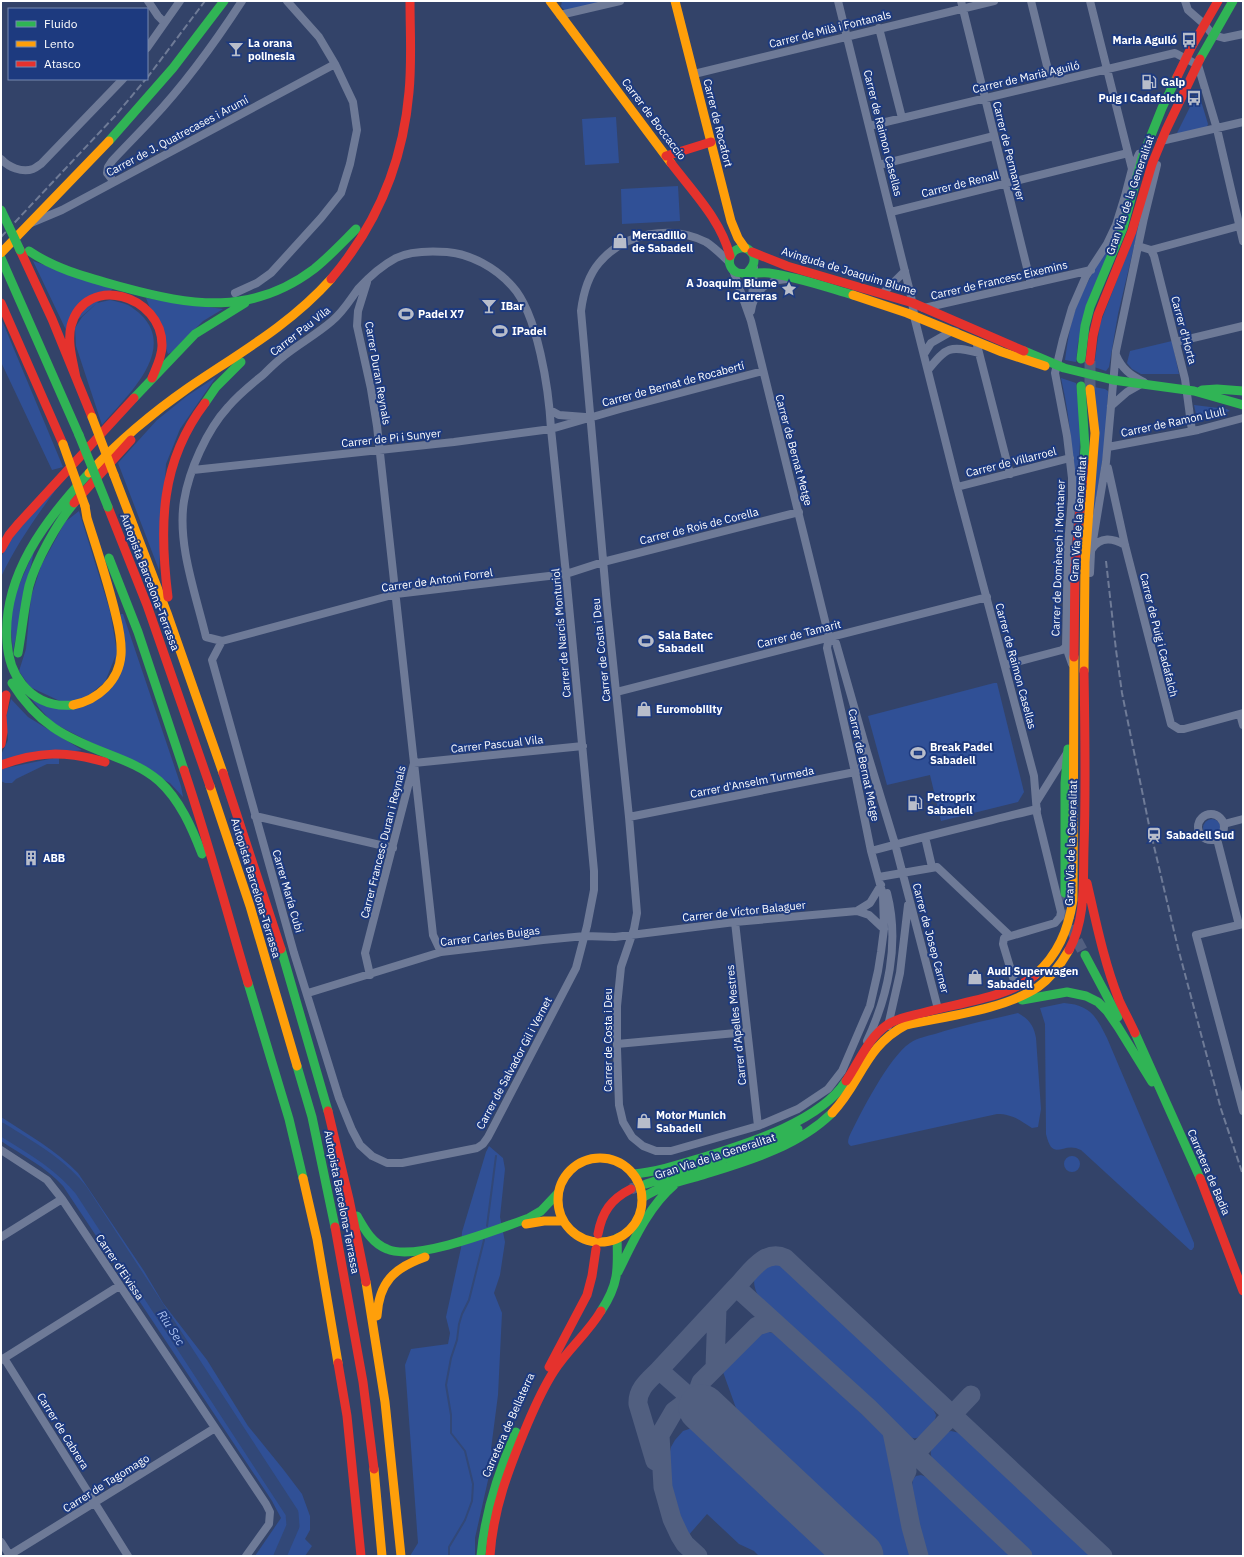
<svg xmlns="http://www.w3.org/2000/svg" width="1244" height="1557" viewBox="0 0 1244 1557" font-family="'IBM Plex Sans',sans-serif">
	<rect width="100%" height="100%" fill="#334369"/>
	<path fill="#305096" d="M562 1H612L568 11 564 10 561 6Z
		M1198 91 1208 124 1207 127 1176 135Z
		M616 117 619 163 585 165 582 119Z
		M678 186 680 221 622 224 621 189Z
		M1141 217 1118 314 1109 367 1106 371 1094 367 1100 324Z
		M1113 237 1078 342 1076 362 1065 360C1067 345 1069 331 1073 317 1082 289 1098 263 1113 237Z
		M33 261 113 289 66 330Z
		M146 298 223 309 203 321 172 352 168 354Z
		M110 300C116 301 123 303 128 305 138 311 147 319 151 329 165 363 122 401 102 425L76 346 75 328 82 317 97 303Z
		M1 318 63 467 52 470 1 362Z
		M1172 341 1179 374H1141L1132 369 1127 363 1130 351Z
		M216 377 180 429 166 464 159 570 118 463 157 420 187 396Z
		M1061 378 1076 383 1081 426 1075 519C1074 471 1072 425 1061 378Z
		M1094 387 1105 389 1108 391V394L1105 443 1090 537Z
		M1194 405 1227 409 1230 411 1197 419Z
		M60 484C38 514 17 543 1 577V557L15 531Z
		M79 511 110 611 117 652 105 682 89 695 60 701 30 687 19 671 26 649 31 597 41 566 65 522Z
		M34 551 13 651 9 608Z
		M121 614H123L181 786 183 797 170 783 53 723 32 700 43 705 111 689Z
		M994 683H997L1024 792 1018 802 941 821 930 775 887 785 868 716Z
		M11 699 28 717 82 750 1 762V755L8 740 6 717Z
		M59 757V764H47L16 779 12 783H5L1 781V769Z
		M1203 828a9 9 0 1 1 18 0a9 9 0 1 1-18 0Z
		M1064 1003C1090 1005 1096 1016 1107 1038L1194 1243V1247L1192 1250H1190L1081 1150C1063 1140 1053 1164 1046 1134L1045 1024 1040 1008Z
		M1018 1013C1029 1019 1034 1026 1036 1038L1041 1109 1038 1127 1032 1128C1020 1120 1012 1114 997 1114L851 1146C847 1144 848 1141 849 1137 860 1114 889 1057 910 1043 917 1038 927 1036 935 1034 962 1025 990 1020 1018 1013Z
		M1 1117C27 1134 56 1150 78 1173L144 1271 163 1303 207 1360 248 1426 283 1469 302 1494 310 1516V1530L305 1539 312 1546 305 1556H255L281 1518 272 1501 63 1186C46 1167 22 1155 1 1141Z
		M489 1146 503 1158 505 1169 500 1217 505 1242 500 1275 494 1293 502 1313 498 1395 491 1449 493 1458 475 1538V1556H410L418 1543 405 1365 411 1349 448 1344 450 1333 446 1317 461 1248 462 1232 486 1152Z
		M1064 1164a8 8 0 1 1 16 0a8 8 0 1 1-16 0Z
		M773 1264 781 1265 794 1274 924 1396 931 1405 936 1415C935 1424 923 1440 913 1438 906 1437 899 1430 893 1426L766 1307C752 1290 746 1271 773 1264Z
		M765 1331 773 1333 785 1341 884 1435 888 1444 911 1556H883L754 1435 736 1408 723 1372 745 1347Z
		M692 1428 702 1432 835 1556H759L754 1551 739 1544 707 1514 687 1537 678 1520 673 1502 669 1456 671 1447 675 1440 683 1431Z
		M951 1431 960 1433 978 1446 1095 1556H1032L944 1473C940 1468 932 1461 931 1455 929 1445 943 1433 951 1431Z
		M921 1475 929 1478 944 1489 1015 1556H926C919 1533 908 1503 913 1479L916 1476Z"/>
	<g fill="none" stroke-linecap="round" stroke-linejoin="round">
		<path stroke="#324878" stroke-width="2" d="M487 1226 496 1156
			M449 1556V1547L465 1520 472 1501 473 1484 465 1451 451 1433V1415L446 1385 451 1358 457 1340 459 1324 462 1314 469 1300 484 1240"/>
		<path stroke="#324878" stroke-width="13" d="M1 1129C30 1147 59 1163 81 1190L292 1513 293 1526 280 1556"/>
		<path stroke="#515f80" stroke-width="19" d="M736 1287C749 1274 764 1248 785 1258L1103 1556
			M715 1367 717 1308
			M702 1408 659 1370 736 1287 869 1408 915 1454 1023 1556
			M702 1408C696 1398 697 1392 701 1382L757 1326 770 1322 776 1324
			M892 1432 902 1481 907 1465 915 1454 971 1395
			M655 1461 638 1404C637 1389 649 1380 659 1370
			M907 1471 902 1481 911 1527 919 1556
			M698 1556 685 1544 680 1536 672 1519 663 1487 660 1435 674 1411 682 1405 689 1404 702 1408"/>
		<path stroke="#515f80" stroke-width="47" d="M702 1408 860 1556"/>
		<path stroke="#525f80" stroke-width="11" stroke-dasharray="11 5.5" stroke-linecap="butt" d="M1090 361V389
			M1065 893C1067 921 1071 931 1085 955
			M631 1189 646 1184"/>
		<path stroke="#6e7a97" stroke-width="8" d="M148 1 158 16 164 22
			M838 1 911 296 915 320 957 487 1034 776 1037 814 1061 912 1060 917 1055 923 1004 938 1003 944 1016 987
			M961 1 1031 284
			M1031 1 1051 82
			M1090 1 1132 169
			M1185 1 1188 10 1204 24 1213 35 1224 38 1243 34
			M560 15 620 1
			M879 28 902 118
			M147 48 180 1
			M694 74 994 1
			M869 126 1175 53 1198 65 1217 129 1243 241
			M1161 141 1243 122
			M1 159C8 167 22 173 33 169 36 168 39 165 41 164L123 79
			M879 165 994 136
			M114 182 107 173 108 167 112 161C125 147 139 133 152 119 185 84 216 41 242 1
			M891 212 1128 153
			M31 223 62 210 335 64
			M1138 246 1151 250 1154 256 1185 379 1192 431
			M1151 250 1243 225
			M729 262C722 255 714 247 706 242 671 224 624 233 599 263 588 276 583 295 581 311L607 605 629 817 637 913 634 929 621 967 617 1006V1049L619 1105 623 1122 632 1137 643 1146 656 1151H671L758 1126 798 1109 828 1089 842 1071 870 1006 878 971 881 952 884 929 883 895 871 851 855 772 827 648 829 637 751 321 733 270
			M367 282 358 311 357 326 371 389 377 426 414 763 365 953 370 975
			M235 293 257 283 271 273 321 218 341 193 350 164 357 130 353 102 335 64 319 37 287 1
			M883 293 905 271
			M752 300 754 268
			M924 308 1091 270
			M751 311C754 291 767 280 787 279
			M976 341 1010 474
			M1176 342 1243 326
			M924 354 931 343 952 331 956 332
			M1116 355C1122 369 1130 375 1144 382
			M928 370C946 347 950 345 979 353
			M1111 406 1127 392 1141 384
			M550 410 559 415 585 417
			M1108 447 1198 430 1243 418
			M1108 468 1125 545 1171 724 1179 729H1184L1243 713
			M193 470 454 442 551 429 620 409 763 371
			M957 487 1070 458
			M1092 549C1100 536 1113 538 1125 545
			M1090 573 1091 552 1106 462 1116 351 1144 218 1157 165
			M829 637 836 643 867 752 895 844 938 1009
			M222 641 212 660 294 953 339 1098 352 1130 360 1145 372 1156 387 1163H402L477 1148 483 1144 488 1137 576 968 587 926 594 890V871L566 574 551 429C549 391 538 314 512 286 496 268 471 254 447 252 432 251 410 251 396 258 381 266 369 277 358 289 350 300 343 312 332 321 317 334 299 344 284 356 277 361 270 368 264 374 252 384 239 394 228 407 207 430 189 470 184 501 177 544 196 595 206 637L222 641 396 594 566 574 603 562 799 512
			M1072 664 1066 647 1068 544 1072 498V478L1067 436 1055 373 1063 339 1072 308 1086 276 1107 244 1116 225 1125 196 1132 169 1139 154
			M1005 665 1062 650 1066 647
			M616 692 987 597
			M1240 714 1243 725
			M1037 801 1067 753
			M1198 827a13 13 0 1 1 26 0a13 13 0 1 1-26 0Z
			M255 816 393 848
			M629 817 855 772C863 767 865 763 866 754
			M1224 824 1243 819
			M925 837 932 867
			M1217 839 1239 925
			M871 851C926 836 981 823 1037 809
			M879 877 937 867 1010 936
			M857 911 869 915 884 929
			M735 922 758 1126
			M1243 924 1196 935 1243 1111
			M441 952 433 935 414 763 583 746
			M308 993 441 952 543 940 585 936 615 937 735 922 857 911 870 903 881 885
			M888 1026 900 973 908 905
			M867 1041C888 996 900 943 887 893
			M617 1044 747 1032
			M1 1150 47 1180 62 1199 266 1504 270 1512 269 1524 246 1556
			M1 1237 62 1199
			M4 1358 128 1556
			M1 1360 119 1286
			M1 1542 10 1556
			M8 1556 215 1428"/>
		<path stroke="#30b455" stroke-width="9" d="M1200 59 1233 1
			M109 141 173 68 224 1
			M29 251C57 270 90 278 122 287 192 306 252 316 314 269 329 257 342 243 356 229
			M1 258 79 435
			M748 272C756 264 757 254 746 248 731 246 723 264 736 272 740 275 762 272 769 273 798 277 826 287 853 295
			M1024 351 1064 368 1113 380 1194 391 1243 405
			M1081 359 1085 326 1090 307 1123 228 1142 158 1162 108 1177 77
			M1081 386 1085 447 1084 461
			M1202 390 1217 389 1243 391
			M134 398 195 334 245 303
			M205 403 216 387 241 362
			M109 558 138 632 184 770
			M18 653C22 631 24 608 29 586 36 561 57 523 74 503
			M12 683C38 724 64 737 108 754 126 761 144 768 159 781 180 800 192 828 202 854
			M73 705C53 707 35 700 22 684 12 672 8 657 7 642 2 576 46 519 89 473
			M1065 893V783L1068 749
			M281 949 328 1111
			M1085 955 1118 1017
			M248 983 289 1119 303 1178
			M1022 1000 1067 992 1086 996 1098 1002 1107 1011 1118 1027 1152 1082
			M1135 1033 1200 1178
			M297 1066 312 1117 335 1227
			M633 1174C656 1172 678 1165 701 1158 746 1144 820 1122 846 1081
			M646 1184 763 1146 798 1129
			M642 1198C659 1187 677 1182 696 1177 743 1162 795 1149 832 1113
			M357 1216C365 1230 372 1243 387 1249 416 1262 498 1229 529 1218L541 1211 558 1193
			M618 1272C633 1242 648 1207 674 1185
			M601 1311C619 1284 618 1269 617 1238
			M481 1556C485 1512 498 1472 516 1432"/>
		<path stroke="#ff9f0a" stroke-width="9" d="M550 1 671 163
			M675 1 731 221 738 238 745 248
			M1 253 109 141
			M853 295 907 313 1002 352 1045 366
			M89 473C119 441 152 413 188 388 238 354 290 325 331 279
			M114 475 167 613 223 773
			M1084 671 1085 562 1095 433 1090 389
			M73 705C98 700 119 681 121 655 122 642 119 628 116 616 108 582 97 550 87 518L85 506
			M210 786 250 906 297 1066
			M1035 975C1058 955 1068 930 1073 900L1074 657
			M832 1113C861 1083 865 1046 906 1025 947 1016 1003 1010 1038 987 1051 978 1061 964 1069 950
			M558 1200a42 42 0 1 1 84 0a42 42 0 1 1-84 0Z
			M303 1178 317 1239 338 1363
			M526 1224 544 1221H563
			M366 1282 385 1402 401 1556
			M377 1316C379 1282 394 1268 425 1257
			M374 1469 382 1556"/>
		<path stroke="#e5322d" stroke-width="9" d="M1177 77 1191 48 1218 1
			M666 156 711 142
			M671 163C693 192 721 220 730 256
			M20 250 52 319 92 417
			M752 252 787 266 913 303 1024 351
			M331 279C376 226 403 162 409 92 412 62 410 31 410 1
			M1 303 63 444
			M1090 361 1093 336 1098 315 1132 231 1152 164 1166 130 1200 59
			M76 378C73 361 67 343 71 326 85 272 163 295 162 346 162 357 156 368 152 378
			M74 503 131 440
			M108 507 147 605 210 786
			M1 549 9 535 19 523 134 398
			M168 597C159 526 160 462 205 403
			M1074 657 1075 568 1084 461
			M1 744 3 732 2 715 6 695
			M1 765C39 751 66 751 105 762
			M184 770C208 841 227 912 248 983
			M223 773 281 949
			M1087 883C1096 922 1104 962 1119 1000 1124 1011 1130 1022 1135 1033
			M1069 950C1086 919 1083 882 1084 848 1086 789 1085 730 1084 671
			M846 1081C859 1062 868 1038 887 1025 897 1018 911 1016 922 1013 957 1003 1008 998 1035 975
			M328 1111 349 1199 366 1282
			M1200 1178 1243 1291
			M335 1227 363 1382 374 1469
			M598 1234C602 1212 611 1199 631 1189
			M338 1363 347 1416 361 1556
			M549 1367 587 1295 592 1276 596 1249
			M490 1556C493 1509 509 1468 527 1425 535 1406 543 1388 554 1371 568 1349 588 1333 601 1311"/>
		<path stroke="#6f7b97" stroke-width="2" stroke-dasharray="7 3" stroke-linecap="butt" d="M147 78 205 1
			M1 237 115 116 146 79
			M1106 561 1116 650 1122 693 1149 825 1178 948 1221 1109 1243 1175"/>
		<path stroke="#30b455" stroke-width="9" d="M1 210 20 250
			M79 435 108 507"/>
		<path stroke="#ff9f0a" stroke-width="9" d="M92 417 114 475
			M63 444 85 506"/>
	</g>
	<defs>
		<g id="bus-bare" transform="scale(1.2)"><path d="M-5-6H5V4H4V6H2V4H-2V6H-4V4H-5ZM-3.5-4V0h7V-4ZM-3.5 1.2v1.5H-2V1.2ZM2 1.2v1.5H3.5V1.2Z" fill="#b8bdca" stroke="#1d3a7f" stroke-width="2.5" paint-order="stroke"/></g>
		<g id="bar-bare" transform="scale(1.2)"><path d="M-6-5H6L.8 .8V4.5H3.5V6h-7V4.5H-.8V.8Z" fill="#b8bdca" stroke="#1d3a7f" stroke-width="2.5" paint-order="stroke"/></g>
		<g id="fuel-bare" transform="scale(1.2)"><path d="M-5.5-6h7V0h2V4h1.3V-2.5L3-4.5l.8-.8L6-3V5H2.5V1h-1V6h-7ZM-4.2-4.7v3.2H.2V-4.7Z" fill="#b8bdca" stroke="#1d3a7f" stroke-width="2.5" paint-order="stroke"/></g>
		<g id="shop-bare" transform="scale(1.2)"><path d="M-5-2.5h2.3a2.7 3.5 0 0 1 5.4 0H5L5.5 6h-11ZM-1.5-2.5h3a1.5 2.3 0 0 0-3 0Z" fill="#b8bdca" stroke="#1d3a7f" stroke-width="2.5" paint-order="stroke"/></g>
		<g id="sight-bare" transform="scale(1.2)"><path d="M0-6L1.8-2.2L6-1.7L2.9 1.2L3.7 5.4L0 3.3L-3.7 5.4L-2.9 1.2L-6-1.7L-1.8-2.2Z" fill="#b8bdca" stroke="#1d3a7f" stroke-width="2.5" paint-order="stroke"/></g>
		<g id="stadium-bare" transform="scale(1.2)"><path d="M0-5a6.5 5 0 1 0 0 10a6.5 5 0 1 0 0-10ZM-3.5-1.8h7v3.6h-7Z" fill="#b8bdca" stroke="#1d3a7f" stroke-width="2.5" paint-order="stroke"/></g>
		<g id="station-bare" transform="scale(1.2)"><path d="M-3-6H3Q5-6 5-4V2Q5 4 3 4L4.5 6H3L1.5 4h-3L-3 6H-4.5L-3 4Q-5 4-5 2V-4Q-5-6-3-6ZM-3.5-4v3h7v-3ZM-3.5 1v1.5H-2V1ZM2 1v1.5H3.5V1Z" fill="#b8bdca" stroke="#1d3a7f" stroke-width="2.5" paint-order="stroke"/></g>
		<g id="building-bare" transform="scale(1.2)"><path d="M-4-6H4V6H1V3H-1V6H-4ZM-2.5-4.3h1.7v1.8h-1.7ZM.8-4.3h1.7v1.8H.8ZM-2.5-1h1.7V.8h-1.7ZM.8-1h1.7V.8H.8Z" fill="#b8bdca" stroke="#1d3a7f" stroke-width="2.5" paint-order="stroke"/></g>
	</defs>
	<g fill-rule="evenodd">
		<use href="#bus-bare" x="1189" y="40"/>
		<use href="#bar-bare" x="236" y="49"/>
		<use href="#fuel-bare" x="1149" y="82"/>
		<use href="#bus-bare" x="1194" y="98"/>
		<use href="#shop-bare" x="620" y="241"/>
		<use href="#sight-bare" x="789" y="289"/>
		<use href="#bar-bare" x="489" y="306"/>
		<use href="#stadium-bare" x="406" y="314"/>
		<use href="#stadium-bare" x="500" y="331"/>
		<use href="#stadium-bare" x="646" y="641"/>
		<use href="#shop-bare" x="644" y="709"/>
		<use href="#stadium-bare" x="918" y="753"/>
		<use href="#fuel-bare" x="915" y="803"/>
		<use href="#station-bare" x="1154" y="835"/>
		<use href="#building-bare" x="31" y="858"/>
		<use href="#shop-bare" x="975" y="977"/>
		<use href="#shop-bare" x="644" y="1121"/>
	</g>
	<g text-anchor="middle" stroke-width="4" stroke-linejoin="round" paint-order="stroke">
		<g font-size="11" fill="#fff" stroke="#1d3a7f">
			<text transform="translate(830 29) rotate(-14)" y="4">Carrer de Milà i Fontanals</text>
			<text transform="translate(1026 77) rotate(-13)" y="4">Carrer de Marià Aguiló</text>
			<text transform="translate(654 119) rotate(53)" y="4">Carrer de Boccaccio</text>
			<text transform="translate(718 123) rotate(76)" y="4">Carrer de Rocafort</text>
			<text transform="translate(883 133) rotate(76)" y="4">Carrer de Raimon Casellas</text>
			<text transform="translate(177 136) rotate(-28)" y="4">Carrer de J. Quatrecases i Arumí</text>
			<text transform="translate(1009 151) rotate(76)" y="4">Carrer de Permanyer</text>
			<text transform="translate(960 184) rotate(-14)" y="4">Carrer de Renall</text>
			<text transform="translate(1130 195) rotate(-71)" y="4">Gran Via de la Generalitat</text>
			<text transform="translate(849 271) rotate(17)" y="4">Avinguda de Joaquim Blume</text>
			<text transform="translate(999 280) rotate(-13)" y="4">Carrer de Francesc Eixemins</text>
			<text transform="translate(1184 330) rotate(75)" y="4">Carrer d'Horta</text>
			<text transform="translate(300 331) rotate(-38)" y="4">Carrer Pau Vila</text>
			<text transform="translate(378 373) rotate(80)" y="4">Carrer Duran Reynals</text>
			<text transform="translate(673 384) rotate(-15)" y="4">Carrer de Bernat de Rocabertí</text>
			<text transform="translate(1173 422) rotate(-12)" y="4">Carrer de Ramon Llull</text>
			<text transform="translate(391 438) rotate(-6)" y="4">Carrer de Pi i Sunyer</text>
			<text transform="translate(794 450) rotate(75)" y="4">Carrer de Bernat Metge</text>
			<text transform="translate(1011 462) rotate(-14)" y="4">Carrer de Villarroel</text>
			<text transform="translate(1078 519) rotate(-86)" y="4">Gran Via de la Generalitat</text>
			<text transform="translate(699 526) rotate(-14)" y="4">Carrer de Rois de Corella</text>
			<text transform="translate(1058 558) rotate(-88)" y="4">Carrer de Domènech i Montaner</text>
			<text transform="translate(437 580) rotate(-8)" y="4">Carrer de Antoni Forrel</text>
			<text transform="translate(150 582) rotate(69)" y="4">Autopista Barcelona-Terrassa</text>
			<text transform="translate(561 633) rotate(-95)" y="4">Carrer de Narcís Monturiol</text>
			<text transform="translate(799 634) rotate(-14)" y="4">Carrer de Tamarit</text>
			<text transform="translate(1159 635) rotate(76)" y="4">Carrer de Puig i Cadafalch</text>
			<text transform="translate(601 650) rotate(-96)" y="4">Carrer de Costa i Deu</text>
			<text transform="translate(1016 666) rotate(75)" y="4">Carrer de Raimon Casellas</text>
			<text transform="translate(497 744) rotate(-6)" y="4">Carrer Pascual Vila</text>
			<text transform="translate(864 765) rotate(78)" y="4">Carrer de Bernat Metge</text>
			<text transform="translate(752 782) rotate(-11)" y="4">Carrer d'Anselm Turmeda</text>
			<text transform="translate(383 842) rotate(-76)" y="4">Carrer Francesc Duran i Reynals</text>
			<text transform="translate(1071 843) rotate(-88)" y="4">Gran Via de la Generalitat</text>
			<text transform="translate(256 888) rotate(73)" y="4">Autopista Barcelona-Terrassa</text>
			<text transform="translate(288 891) rotate(74)" y="4">Carrer María Cubi</text>
			<text transform="translate(744 911) rotate(-6)" y="4">Carrer de Víctor Balaguer</text>
			<text transform="translate(490 936) rotate(-7)" y="4">Carrer Carles Buigas</text>
			<text transform="translate(931 938) rotate(75)" y="4">Carrer de Josep Carner</text>
			<text transform="translate(736 1025) rotate(-96)" y="4">Carrer d'Apelles Mestres</text>
			<text transform="translate(608 1040) rotate(-90)" y="4">Carrer de Costa i Deu</text>
			<text transform="translate(514 1063) rotate(-62)" y="4">Carrer de Salvador Gil i Vernet</text>
			<text transform="translate(715 1156) rotate(-18)" y="4">Gran Via de la Generalitat</text>
			<text transform="translate(1209 1172) rotate(67)" y="4">Carretera de Badia</text>
			<text transform="translate(342 1202) rotate(79)" y="4">Autopista Barcelona-Terrassa</text>
			<text transform="translate(120 1267) rotate(56)" y="4">Carrer d'Eivissa</text>
			<text transform="translate(508 1425) rotate(-66)" y="4">Carretera de Bellaterra</text>
			<text transform="translate(63 1431) rotate(58)" y="4">Carrer de Cabrera</text>
			<text transform="translate(106 1483) rotate(-32)" y="4">Carrer de Tagomago</text>
		</g>
		<g font-size="11" font-weight="bold" fill="#fff" stroke="#1d3a7f" text-anchor="start">
			<text x="1177" y="44" text-anchor="end">Maria Aguiló</text>
			<text x="248" y="47">La orana<tspan x="248" dy="13">polinesia</tspan></text>
			<text x="1161" y="86">Galp</text>
			<text x="1182" y="102" text-anchor="end">Puig i Cadafalch</text>
			<text x="632" y="239">Mercadillo<tspan x="632" dy="13">de Sabadell</tspan></text>
			<text x="777" y="287" text-anchor="end">A Joaquim Blume<tspan x="777" dy="13">i Carreras</tspan></text>
			<text x="501" y="310">IBar</text>
			<text x="418" y="318">Padel X7</text>
			<text x="512" y="335">IPadel</text>
			<text x="658" y="639">Sala Batec<tspan x="658" dy="13">Sabadell</tspan></text>
			<text x="656" y="713">Euromobility</text>
			<text x="930" y="751">Break Padel<tspan x="930" dy="13">Sabadell</tspan></text>
			<text x="927" y="801">Petroprix<tspan x="927" dy="13">Sabadell</tspan></text>
			<text x="1166" y="839">Sabadell Sud</text>
			<text x="43" y="862">ABB</text>
			<text x="987" y="975">Audi Superwagen<tspan x="987" dy="13">Sabadell</tspan></text>
			<text x="656" y="1119">Motor Munich<tspan x="656" dy="13">Sabadell</tspan></text>
		</g>
		<g font-size="12" font-style="italic" fill="#acc2f0" stroke="#1d3a7f">
			<text transform="translate(171 1328) rotate(57)" y="4">Riu Sec</text>
		</g>
	</g>
	<rect width="1244" height="1557" fill="none" stroke="#ffffff" stroke-width="4"/>
	<rect x="8" y="8" width="140" height="72" fill="#1d3a7f" stroke="#7789b2"/>
	<rect x="16" y="21" width="20" height="6" fill="#30b455" stroke="#7789b2"/>
	<text x="44" y="28" font-size="12" fill="#ffffff">Fluido</text>
	<rect x="16" y="41" width="20" height="6" fill="#ff9f0a" stroke="#7789b2"/>
	<text x="44" y="48" font-size="12" fill="#ffffff">Lento</text>
	<rect x="16" y="61" width="20" height="6" fill="#e5322d" stroke="#7789b2"/>
	<text x="44" y="68" font-size="12" fill="#ffffff">Atasco</text>
</svg>
